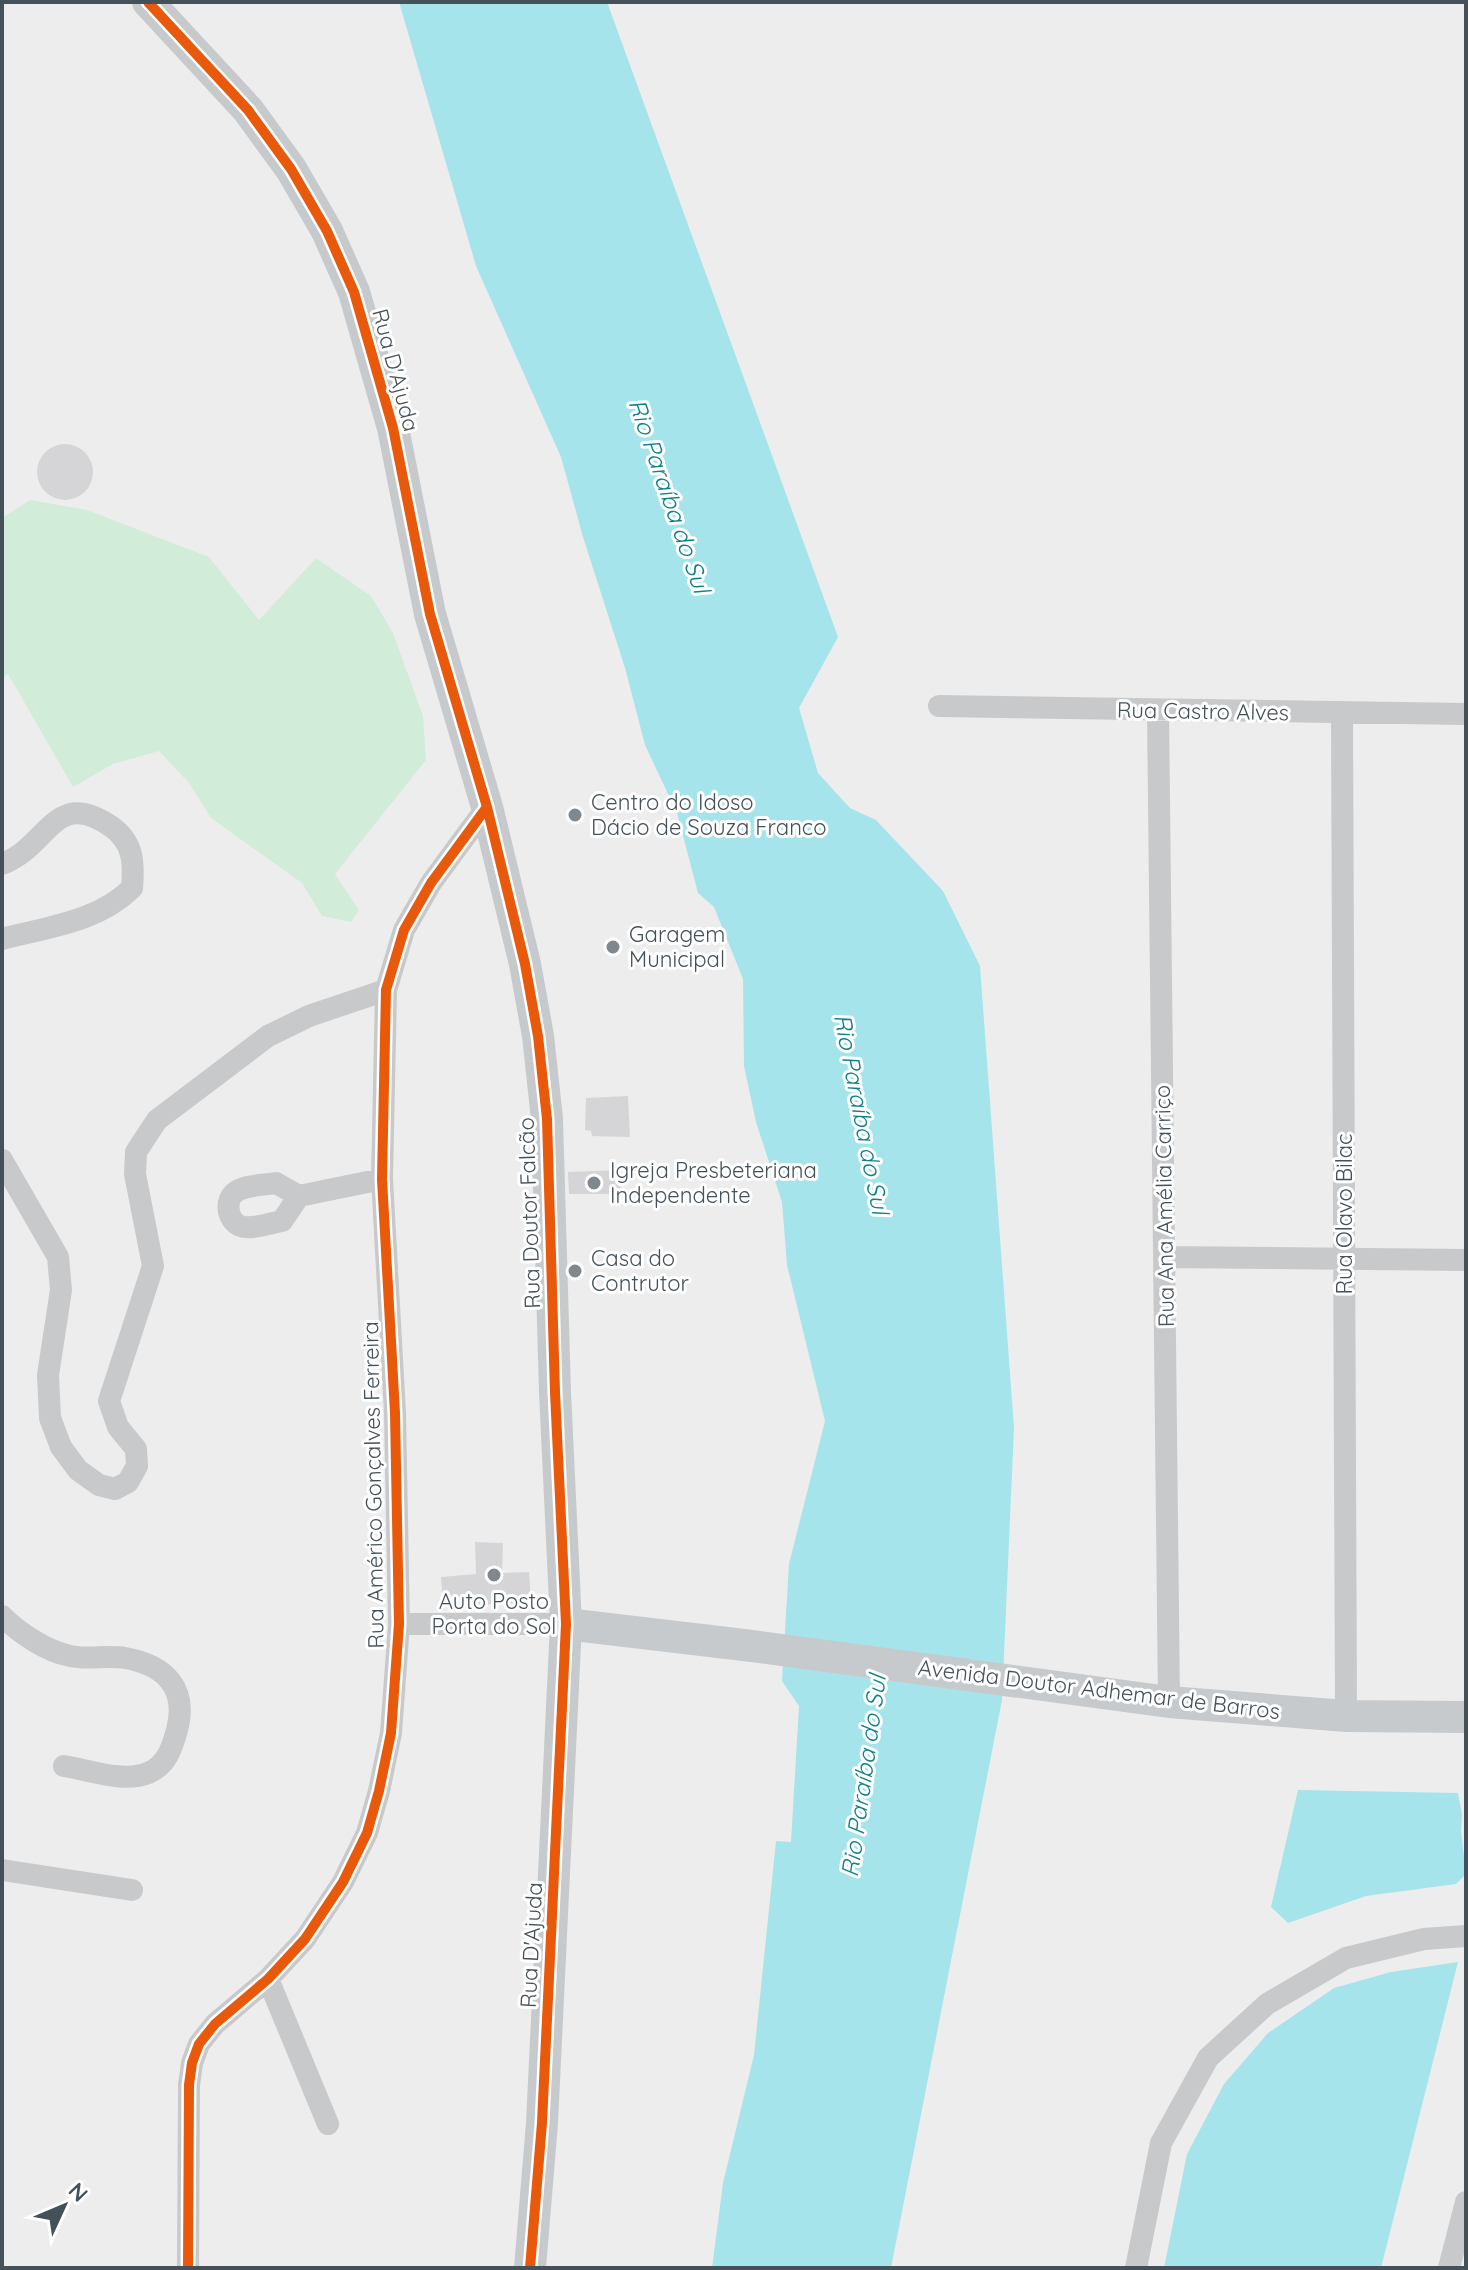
<svg xmlns="http://www.w3.org/2000/svg" width="1468" height="2270" viewBox="0 0 1468 2270" font-family="Quicksand,sans-serif">
	<rect width="100%" height="100%" fill="#eeeded"/>
	<path fill="#d1edd9" d="M30 500 87 510 209 557 259 620 316 558 371 596 393 633 423 716 426 760 335 874 359 910 351 922 322 916 302 883 211 818 189 783 159 751 113 764 73 787 8 674 2 678V518Z"/>
	<path fill="#a5e4eb" d="M399 2H607L838 637 799 708 818 773 850 808 876 820 943 891 980 966 1014 1428 1002 1700 891 2268H712L723 2183 754 2055 776 1841 791 1842 799 1706 782 1681 789 1564 825 1421 787 1265 782 1202 756 1122 744 1066 743 979 714 907 698 893 677 813 645 745 625 668 583 537 561 457 476 266Z
		M1298 1790 1458 1793 1462 1814 1461 1831 1466 1874 1456 1884 1366 1896 1288 1923 1271 1907Z
		M1458 1962 1381 2268H1164L1187 2154 1224 2084 1268 2033 1334 1988 1391 1972Z"/>
	<path fill="#d5d5d7" d="M37 472a28 28 0 1 1 56 0a28 28 0 1 1-56 0Z
		M628 1096 630 1137 592 1136 591 1131 585 1130 586 1098Z
		M618 1170 621 1194H569L568 1172Z
		M475 1542 503 1543 502 1573 529 1572 531 1603 443 1606 441 1577 476 1574Z"/>
	<g fill="none" stroke-linecap="round" stroke-linejoin="round">
		<path stroke="#c7c9cb" stroke-width="22" d="M939 706 1466 714
			M1158 710 1169 1702
			M1342 712 1346 1716
			M2 864C49 847 54 786 112 827 134 843 134 864 132 888 98 922 47 927 2 939
			M2 1160 58 1257 61 1290 48 1375 50 1418 61 1447 78 1470 99 1485 115 1489 128 1482 137 1466 136 1449 118 1427 109 1401 153 1266 135 1174 136 1152 157 1120 268 1036 309 1016 386 990
			M276 1183 299 1196 282 1221C271 1223 255 1229 244 1227 227 1224 223 1199 237 1191 247 1185 265 1185 276 1183Z
			M299 1196 382 1179
			M1165 1257 1466 1260
			M2 1616C19 1633 46 1651 70 1656 88 1660 107 1655 125 1658 165 1665 188 1688 177 1730 172 1748 167 1765 148 1773 124 1783 89 1770 64 1766
			M399 1624H566
			M2 1870 132 1890
			M268 1979 328 2124
			M188 2268 189 2085 192 2063 199 2044 215 2024 268 1979 305 1939 343 1882 367 1833 379 1791 391 1733 399 1624 395 1413 382 1179 386 990 404 930 431 883 487 807
			M1136 2268 1161 2143 1208 2058 1267 2004 1346 1958 1424 1939 1466 1936
			M1449 2268 1466 2202"/>
		<path stroke="#c7cacd" stroke-width="32" d="M148 2 248 110 291 169 327 231 354 292 393 428 430 614 487 807 525 964 538 1036 547 1119 555 1392 566 1624 542 2123 530 2268
			M566 1624 744 1645 1169 1702 1346 1716 1466 1717"/>
		<g stroke="#fff" stroke-width="15">
			<path id="cycleway" d="M148 2 248 110 291 169 327 231 354 292 393 428 430 614 487 807 525 964 538 1036 547 1119 555 1392 566 1624 542 2123 530 2268
				M188 2268 189 2085 192 2063 199 2044 215 2024 268 1979 305 1939 343 1882 367 1833 379 1791 391 1733 399 1624 395 1413 382 1179 386 990 404 930 431 883 487 807"/>
		</g>
		<use href="#cycleway" stroke="#e8590c" stroke-width="10"/>
	</g>
	<g fill="#80888d" stroke="#fff" stroke-width="3">
		<circle cx="575" cy="815" r="8"/>
		<circle cx="613" cy="947" r="8"/>
		<circle cx="594" cy="1183" r="8"/>
		<circle cx="575" cy="1271" r="8"/>
		<circle cx="494" cy="1575" r="8"/>
	</g>
	<g text-anchor="middle" stroke-width="6" stroke-linejoin="round" paint-order="stroke">
		<g font-size="22" fill="#445159" stroke="#fff">
			<text transform="translate(396 370) rotate(75)" y="8">Rua D'Ajuda</text>
			<text transform="translate(1203 711) rotate(1)" y="8">Rua Castro Alves</text>
			<text transform="translate(1164 1206) rotate(-91)" y="8">Rua Ana Amélia Carriço</text>
			<text transform="translate(529 1213) rotate(-92)" y="8">Rua Doutor Falcão</text>
			<text transform="translate(1344 1214) rotate(-90)" y="8">Rua Olavo Bilac</text>
			<text transform="translate(373 1485) rotate(-91)" y="8">Rua Américo Gonçalves Ferreira</text>
			<text transform="translate(1099 1689) rotate(7)" y="8">Avenida Doutor Adhemar de Barros</text>
			<text transform="translate(531 1945) rotate(-87)" y="8">Rua D'Ajuda</text>
		</g>
		<g font-size="22" fill="#445159" stroke="#fff" text-anchor="start">
			<text x="591" y="810">Centro do Idoso<tspan x="591" dy="25">Dácio de Souza Franco</tspan></text>
			<text x="629" y="942">Garagem<tspan x="629" dy="25">Municipal</tspan></text>
			<text x="610" y="1178">Igreja Presbeteriana<tspan x="610" dy="25">Independente</tspan></text>
			<text x="591" y="1266">Casa do<tspan x="591" dy="25">Contrutor</tspan></text>
			<text x="494" y="1609" text-anchor="middle">Auto Posto<tspan x="494" dy="25">Porta do Sol</tspan></text>
		</g>
		<g font-size="24" font-style="italic" fill="#0e808d" stroke="#fff">
			<text transform="translate(669 496) rotate(71)" y="8">Rio Paraíba do Sul</text>
			<text transform="translate(861 1114) rotate(79)" y="8">Rio Paraíba do Sul</text>
			<text transform="translate(864 1776) rotate(-82)" y="8">Rio Paraíba do Sul</text>
		</g>
	</g>
	<rect width="1468" height="2270" fill="none" stroke="#445159" stroke-width="8"/>
	<g transform="translate(64 2206) rotate(46)" stroke="#ffffff" stroke-width="6" paint-order="stroke">
	<path d="M0-6L14 30L0 20L-14 30Z" fill="#445159"/>
	<text y="-12" font-size="22" font-weight="bold" text-anchor="middle" fill="#445159">N</text>
	</g>
</svg>
